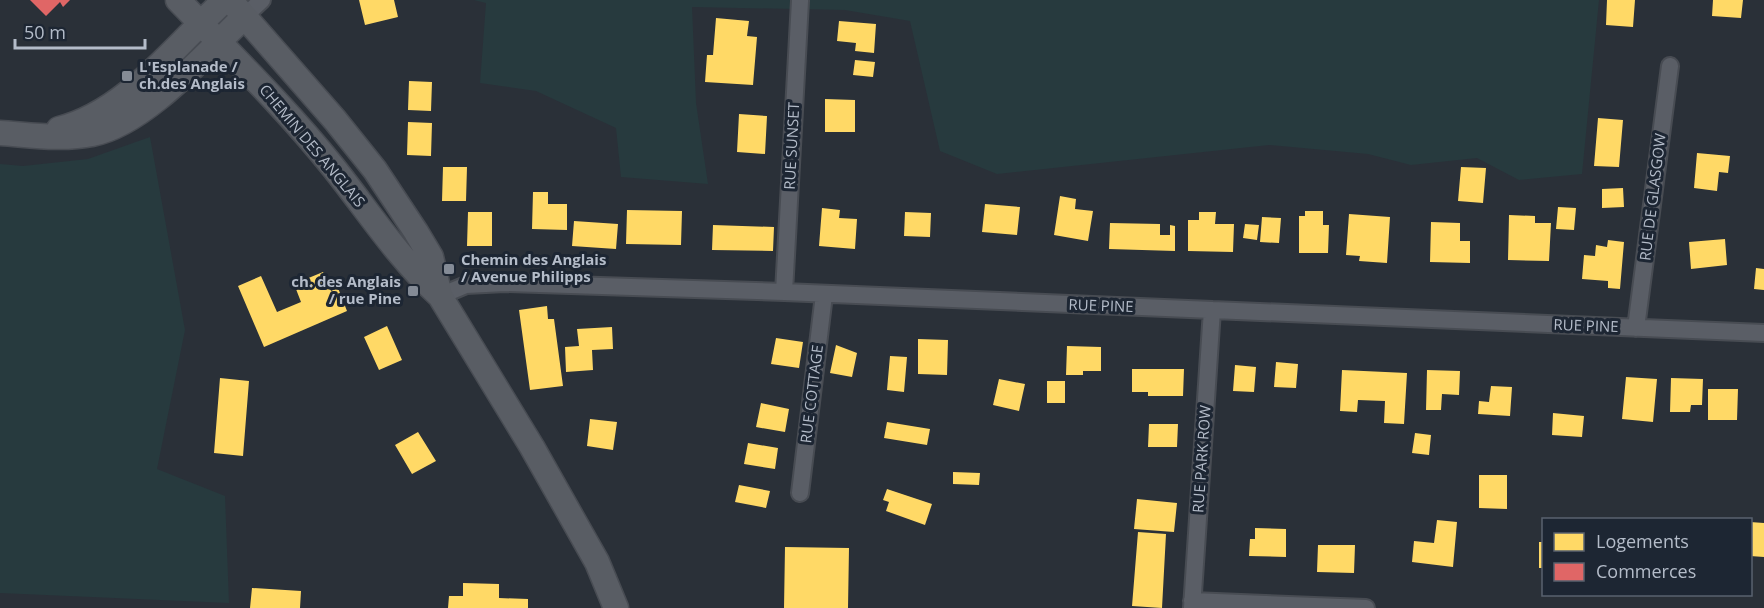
<svg xmlns="http://www.w3.org/2000/svg" width="1764" height="608" viewBox="0 0 1764 608" font-family="'Open Sans',sans-serif">
	<rect width="100%" height="100%" fill="#2a3038"/>
	<path fill="#273a3e" d="M474 0H1599L1582 174 1519 180 1477 158 1411 165 1368 154 1269 145 997 174 940 151 910 21 845 10 692 7 696 103 708 184 621 177 616 128 536 91 480 83 486 3Z
		M150 137 185 330 157 469 225 496 229 603 0 593V164L23 166 88 159Z"/>
	<path fill="#ffd966" d="M359 0H394L398 17 365 25Z
		M1607 0H1635L1633 27 1606 25Z
		M1713 0H1743L1741 18 1712 16Z
		M716 18 749 21 747 36 757 37 753 85 705 82 707 55H713Z
		M839 21 876 24 874 53 855 51 856 43 837 41Z
		M855 60 875 62 873 77 853 75Z
		M409 81 432 82 431 111 408 110Z
		M825 99 855 100V132H825Z
		M739 114 767 116 765 154 737 152Z
		M1598 118 1623 120 1619 167 1594 166Z
		M408 122 432 123 431 156 407 155Z
		M1697 153 1730 156 1728 173 1719 172 1717 191 1694 188Z
		M443 167H467L466 201H442Z
		M1461 167 1486 168 1483 203 1458 201Z
		M1623 188 1624 207 1602 208V189Z
		M533 192H548V204H567V230L532 229Z
		M1060 196 1076 199 1075 209 1093 211 1088 241 1054 235Z
		M985 204 1020 207 1017 235 982 232Z
		M1558 207 1576 208 1574 230 1556 229Z
		M822 208 840 210 839 218 857 219 855 249 819 246Z
		M627 210 682 211 681 245 626 244Z
		M1305 211H1323V225H1329L1328 253H1299V216H1305Z
		M468 212H492V246H467Z
		M905 212 931 213 930 237 904 236Z
		M1199 212H1216L1215 224H1234L1233 252 1188 251V220H1199Z
		M1349 214 1390 217 1387 263 1359 261 1360 256 1346 255Z
		M1509 215 1535 216V223H1551L1549 261 1508 260Z
		M1262 217 1281 218 1279 243 1260 242Z
		M574 221 618 224 616 249 572 246Z
		M1431 222 1460 223V241H1470V263L1430 262Z
		M1110 223 1160 224V235H1170V225L1175 226V251L1109 249Z
		M1245 224 1259 225 1257 240 1243 238Z
		M713 225 774 227 773 251 712 250Z
		M1725 239 1727 265 1691 269 1689 242Z
		M1608 240 1624 242 1620 289 1608 288V281L1582 279 1584 255 1595 256 1596 245 1607 247Z
		M1756 268 1764 269V290L1754 289Z
		M323 272 331 291 338 288 347 311 264 347 238 286 261 276 277 312 301 302 294 284Z
		M547 306 548 319H554L563 386 530 390 519 310Z
		M387 326 402 360 379 370 364 337Z
		M612 327 613 349 592 350 593 370 566 372 565 347 579 346 577 329Z
		M776 338 803 342 799 368 771 364Z
		M918 339 948 340 947 375 918 374Z
		M836 345 857 353 852 377 830 373Z
		M1067 346 1101 347V371H1083V375H1066Z
		M890 356 907 357 904 392 887 390Z
		M1276 362 1298 364 1296 388 1274 387Z
		M1235 365 1256 367 1254 392 1233 391Z
		M1132 369H1184L1183 396H1148V392H1132Z
		M1342 370 1407 373 1404 424 1384 423 1385 401 1358 400 1357 412 1340 411Z
		M1427 370 1460 371 1459 395 1442 394 1441 410H1426Z
		M1626 377 1657 379 1653 422 1622 419Z
		M220 378 249 381 243 456 214 453Z
		M1671 378 1703 379 1702 405H1691L1690 412H1670Z
		M999 379 1025 384 1019 411 993 405Z
		M1047 381H1065V403H1047Z
		M1491 386 1512 387 1510 416 1478 414 1479 401 1489 402Z
		M1708 389H1738L1737 420H1708Z
		M761 403 789 409 785 432 756 427Z
		M1553 413 1584 416 1582 437 1552 435Z
		M590 419 617 422 613 450 587 446Z
		M887 422 930 429 927 445 884 438Z
		M1149 424H1178L1177 447H1148Z
		M418 432 436 461 412 474 395 445Z
		M1415 433 1431 435 1429 455 1412 453Z
		M748 443 778 448 775 469 744 464Z
		M953 472 980 473 979 485 953 484Z
		M1479 475H1507V509L1479 508Z
		M739 485 770 491 766 508 735 502Z
		M887 489 932 504 925 525 886 511 889 502 883 500Z
		M1137 499 1177 503 1174 532 1134 529Z
		M1437 520 1457 522 1453 567 1412 562 1414 541 1434 543Z
		M1750 522 1764 523V557L1750 556Z
		M1255 528 1286 529V557L1249 556 1250 539H1255Z
		M1138 532 1166 534 1162 608 1132 606Z
		M1539 542H1544V568H1539Z
		M1318 545H1355L1354 573 1317 572Z
		M785 547 849 548 848 608H784Z
		M463 583 499 584V598L528 599V608H448L449 596H463Z
		M252 588 301 591 300 608H250Z"/>
	<path fill="#e06666" d="M30 0H70L63 7 60 2 46 16Z"/>
	<g fill="none" stroke-linecap="round" stroke-linejoin="round">
		<g stroke="#484c53" stroke-width="20">
			<path id="street" d="M244 17 262 0
				M784 292 800 1
				M440 296 466 285 505 283 784 292 1764 333
				M1636 328 1670 66
				M800 493 824 295
				M1192 601 1366 608
				M1192 608 1212 310"/>
		</g>
		<g stroke="#484c53" stroke-width="27">
			<path id="secondary" d="M178 0C231 55 285 107 333 167 368 211 398 258 440 296
				M230 0 335 120 375 170 416 232 431 257 440 296 532 447 597 562 616 608
				M59 129C127 112 175 45 225 0
				M0 133C30 135 62 140 92 134 145 124 205 54 244 17"/>
		</g>
		<use href="#street" stroke="#5a5e66" stroke-width="16"/>
		<use href="#secondary" stroke="#595d64" stroke-width="24"/>
	</g>
	<g fill="#848b96" stroke="#1d2633" stroke-width="2">
		<rect x="121" y="70" width="12" height="12" rx="3"/>
		<rect x="443" y="263" width="12" height="12" rx="3"/>
		<rect x="407" y="285" width="12" height="12" rx="3"/>
	</g>
	<g text-anchor="middle" stroke-width="6" stroke-linejoin="round" paint-order="stroke">
		<g font-size="15" font-weight="bold" fill="#b4bcc9" stroke="#1d2633" text-anchor="start">
			<text x="139" y="72">L'Esplanade /<tspan x="139" dy="17">ch.des Anglais</tspan></text>
			<text x="461" y="265">Chemin des Anglais<tspan x="461" dy="17">/ Avenue Philipps</tspan></text>
			<text x="401" y="287" text-anchor="end">ch. des Anglais<tspan x="401" dy="17">/ rue Pine</tspan></text>
		</g>
		<g font-size="15" fill="#b4bcc9" stroke="#1d2633">
			<text transform="translate(312 146) rotate(50)" y="5">CHEMIN DES ANGLAIS</text>
			<text transform="translate(792 146) rotate(-87)" y="5">RUE SUNSET</text>
			<text transform="translate(1653 197) rotate(-83)" y="5">RUE DE GLASGOW</text>
			<text transform="translate(1101 306) rotate(2)" y="5">RUE PINE</text>
			<text transform="translate(1586 326) rotate(2)" y="5">RUE PINE</text>
			<text transform="translate(812 394) rotate(-83)" y="5">RUE COTTAGE</text>
			<text transform="translate(1202 459) rotate(-86)" y="5">RUE PARK ROW</text>
		</g>
	</g>
	<rect x="1542" y="518" width="210" height="78" fill="#1d2633" stroke="#59626f" stroke-width="1.5"/>
	<rect x="1554" y="533" width="30" height="18" fill="#ffd966" stroke="#59626f" stroke-width="1.5"/>
	<text x="1596" y="548" font-size="18" fill="#b4bcc9">Logements</text>
	<rect x="1554" y="563" width="30" height="18" fill="#e06666" stroke="#59626f" stroke-width="1.5"/>
	<text x="1596" y="578" font-size="18" fill="#b4bcc9">Commerces</text>
	<path d="M15 39v9h130v-9" fill="none" stroke="#b4bcc9" stroke-width="3"/>
	<text x="24" y="39" font-size="18" fill="#b4bcc9" stroke="#1d2633" stroke-width="4.5" paint-order="stroke">50 m</text>
</svg>
